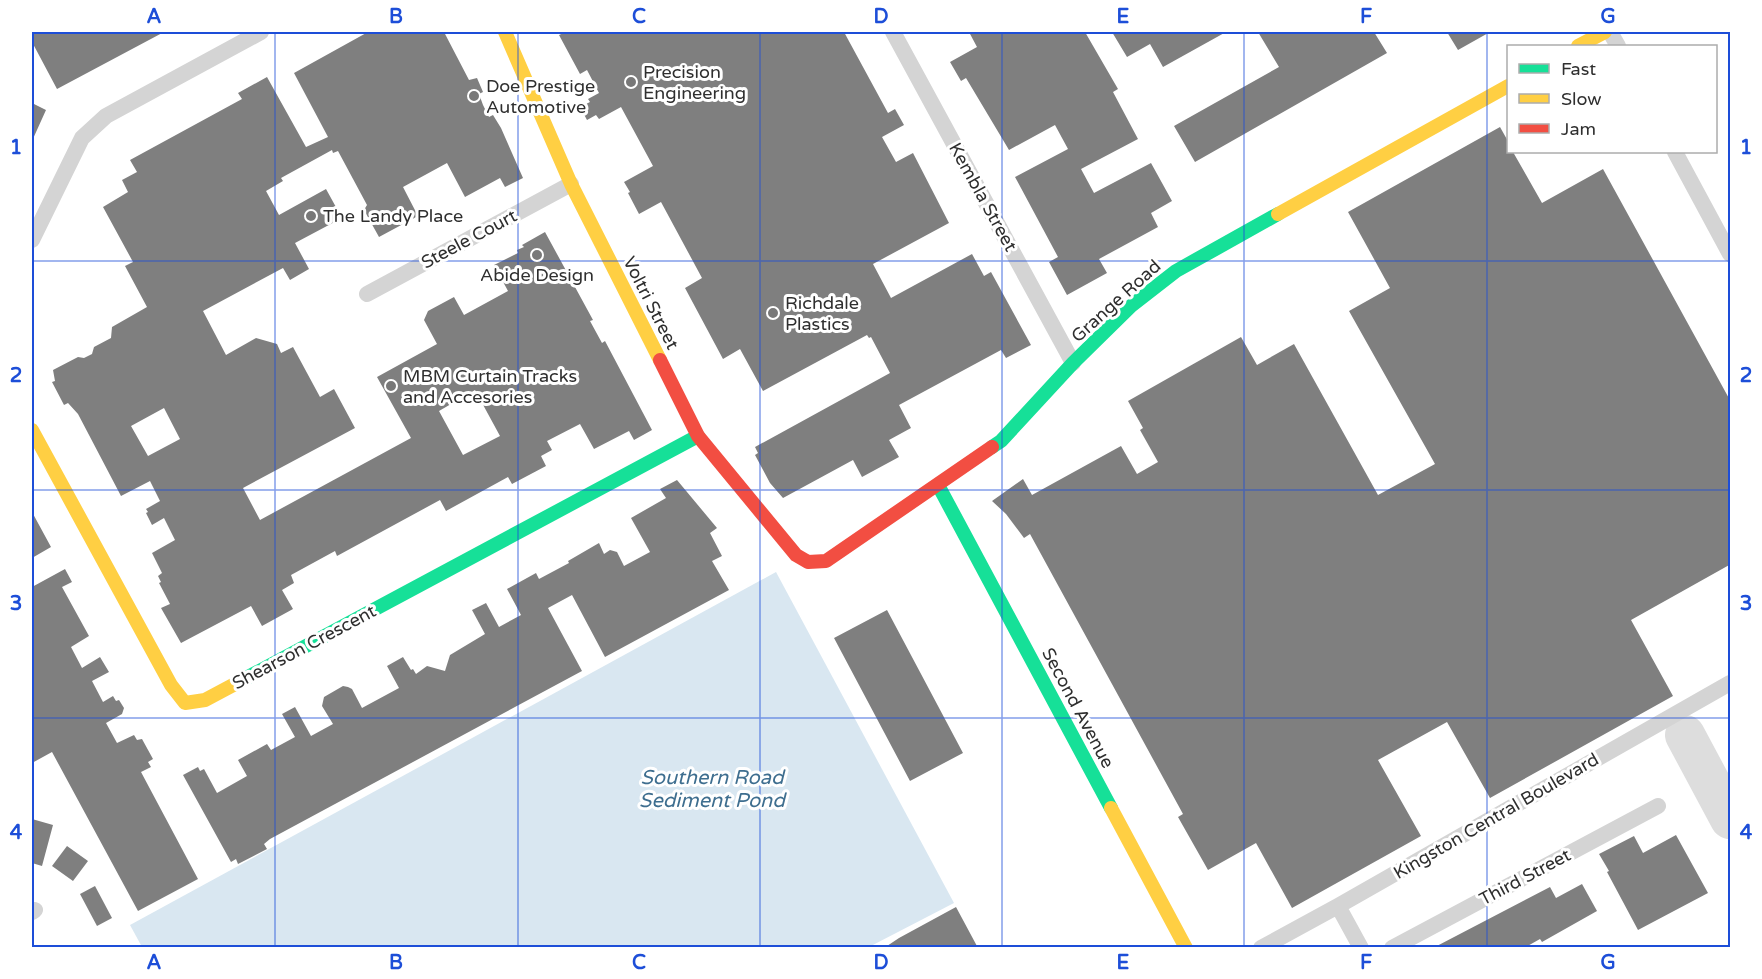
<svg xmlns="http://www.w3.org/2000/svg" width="1762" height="979" viewBox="0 0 1762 979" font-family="'Varela Round',sans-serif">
	<rect width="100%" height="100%" fill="#fff"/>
	<path fill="#d9e7f1" d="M776 572 954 903 869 947H142L130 925Z"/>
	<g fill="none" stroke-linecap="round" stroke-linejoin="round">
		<path stroke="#ddd" stroke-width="40" d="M1685 735 1730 819"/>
	</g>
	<path fill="#7f7f7f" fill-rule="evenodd" d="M32 32H164L57 89 32 42Z
		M368 32H444L469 80 477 78 483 92 479 94 483 105 489 117 493 115 501 128 523 178 505 187 500 178 465 197 447 163 403 187 418 216 379 237 364 210 367 205 338 151 333 153 332 150 281 178 283 181 266 191 279 215 326 189 342 218 295 243 309 269 290 280 283 268 203 311 226 355 256 338 277 344 281 353 293 347 320 397 334 389 355 428 243 488 260 520 411 438 377 377 437 344 424 320 428 311 454 297 464 315 508 291 494 265 518 253 517 250 524 247 522 245 545 232 593 320 590 321 602 343 605 341 652 430 634 440 629 431 594 449 580 424 547 441 552 450 541 456 546 466 512 484 508 477 446 511 440 500 337 556 335 551 291 575 294 583 282 590 293 609 262 626 251 606 181 643 161 608 170 604 159 583 161 582 158 576 162 573 152 553 175 540 164 518 152 525 146 513 148 512 146 509 160 501 150 481 121 496 78 414 68 403 64 405 52 382 55 381 53 370 78 357 84 358 92 354 94 347 111 338 112 327 147 307 125 266 133 262 103 207 128 192 122 180 137 172 130 160 242 99 238 93 267 77 306 147 328 137 294 73ZM475 390 500 436 463 455 439 411ZM164 408 180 439 148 456 131 426Z
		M566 32H844L888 113 895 109 904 125 882 137 896 162 913 153 949 223 873 264 891 298 972 254 984 276 991 272 1031 345 1006 358 1001 350 899 405 911 428 889 440 899 457 862 477 853 460 783 498 770 483 755 455 758 453 755 447 890 373 871 337 869 338 867 335 763 391 740 349 723 359 685 288 702 278 661 202 639 214 628 193 630 192 624 182 653 166 621 107 599 119 596 115 587 120 580 107 590 102 588 99 599 93 587 70 580 74 559 35Z
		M969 32H1085L1118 89 1113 92 1138 139 1081 169 1094 193 1151 163 1172 201 1151 213 1158 227 1099 259 1107 273 1067 295 1049 262 1058 257 1015 177 1068 149 1055 125 1009 150 966 78 961 81 950 62 977 47Z
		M1112 32H1226L1163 67 1150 44 1127 57Z
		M1258 32H1374L1387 53 1195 162 1174 126 1279 67Z
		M1447 32H1490L1458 50Z
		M32 103 46 110 32 141Z
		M1500 127 1509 143V152H1513L1542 203 1603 169 1731 402V564L1631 620 1673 696 1490 798 1447 722 1378 760 1421 836 1292 908 1256 843 1208 870 1178 817 1183 814 1030 534 1024 538 1006 514 992 501 1023 479 1032 495 1121 446 1137 474 1158 462 1140 430 1143 428 1128 401 1241 337 1257 365 1294 344 1378 495 1435 464 1349 311 1390 288 1348 212Z
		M677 480 717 528 710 533 722 556 712 561 729 590 605 657 572 595 548 608 582 671 270 839 264 844 267 849 238 864 236 859 231 862 183 775 198 767 200 771 204 769 217 793 247 776 238 760 267 744 271 750 295 737 282 714 295 707 311 736 333 724 322 706 324 697 343 686 348 687 352 689 362 708 399 688 387 666 403 657 411 670 413 669 416 674 427 666 445 671 450 655 485 634 472 610 486 603 499 627 521 615 507 589 536 573 539 579 569 563 568 561 599 543 604 554 610 550 617 552 624 566 650 552 631 518 666 498 660 489Z
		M32 512 51 547 32 558Z
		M65 569 72 582 62 587 89 636 71 647 82 668 100 657 109 672 92 681 103 702 113 696 116 701 119 700 124 708 122 714 106 723 117 743 134 735 137 740 142 739 153 759 148 762 151 767 141 772 198 879 138 911 52 752 32 763V587Z
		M887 610 963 753 910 781 834 638Z
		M32 819 53 825 42 866 32 863Z
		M1676 835 1708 893 1638 930 1607 872 1609 871 1599 854 1634 836 1643 853Z
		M67 846 88 861 73 881 52 866Z
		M1582 884 1597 911 1542 942 1540 939 1524 948H1433L1550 887 1556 898Z
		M95 886 112 918 97 926 80 894Z
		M956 907 978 948H884L899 938Z"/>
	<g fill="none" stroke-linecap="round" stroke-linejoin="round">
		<path stroke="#d4d4d4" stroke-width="16" d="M893 32 1073 363
			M1610 32 1618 46
			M1675 152 1730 254
			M32 240 82 138 106 116 261 32
			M367 294 571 184
			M1338 906 1361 948
			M32 912 35 910
			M1261 948 1338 906 1730 683
			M1392 948 1658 806"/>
		<path stroke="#16e098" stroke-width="14" d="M992 447 1001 441 1073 363 1131 306 1176 271 1278 214
			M938 485 1111 808
			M235 684 698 436"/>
		<path stroke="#ffcf43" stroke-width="14" d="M505 32 571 184 660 360
			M1578 46 1605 32
			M1278 214 1508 86
			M32 430 171 685 185 703 205 700 235 684
			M1111 808 1186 948"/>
		<path stroke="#f24e42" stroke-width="14" d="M660 360 698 436 796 555 808 562 826 561 992 447"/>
	</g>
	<path fill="none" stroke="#1d4ed8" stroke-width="1.5" stroke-opacity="0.55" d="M275 32V948M518 32V948M760 32V948M1002 32V948M1244 32V948M1487 32V948M32 261H1730M32 490H1730M32 718H1730"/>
	<g fill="#787878" stroke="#fff" stroke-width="2">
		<circle cx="631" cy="82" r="6"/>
		<circle cx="474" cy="96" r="6"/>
		<circle cx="311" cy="216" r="6"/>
		<circle cx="537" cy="255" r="6"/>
		<circle cx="773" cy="313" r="6"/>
		<circle cx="391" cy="386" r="6"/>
	</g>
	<g text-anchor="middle" stroke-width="6" stroke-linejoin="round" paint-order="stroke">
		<g font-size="18" fill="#2f2f2f" stroke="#fff" text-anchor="start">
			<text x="643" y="78">Precision<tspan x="643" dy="21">Engineering</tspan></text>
			<text x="486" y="92">Doe Prestige<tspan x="486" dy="21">Automotive</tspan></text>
			<text x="323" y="222">The Landy Place</text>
			<text x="537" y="281" text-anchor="middle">Abide Design</text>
			<text x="785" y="309">Richdale<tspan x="785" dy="21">Plastics</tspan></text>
			<text x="403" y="382">MBM Curtain Tracks<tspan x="403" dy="21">and Accesories</tspan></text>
		</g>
		<g font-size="18" fill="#2f2f2f" stroke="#fff">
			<text transform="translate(983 197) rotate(61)" y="6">Kembla Street</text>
			<text transform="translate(469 239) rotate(-28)" y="6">Steele Court</text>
			<text transform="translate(1116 301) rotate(-42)" y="6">Grange Road</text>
			<text transform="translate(651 303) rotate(63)" y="6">Voltri Street</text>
			<text transform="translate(304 647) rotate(-28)" y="6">Shearson Crescent</text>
			<text transform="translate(1078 708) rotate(62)" y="6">Second Avenue</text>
			<text transform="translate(1496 816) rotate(-30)" y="6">Kingston Central Boulevard</text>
			<text transform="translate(1525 877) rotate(-28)" y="6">Third Street</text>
		</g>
		<g font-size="20" font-style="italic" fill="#3e6e8f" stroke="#fff">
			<text x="712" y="784">Southern Road<tspan x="712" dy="23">Sediment Pond</tspan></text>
		</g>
	</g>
	<rect width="1762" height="979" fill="none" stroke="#ffffff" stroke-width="66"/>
	<rect x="1507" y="45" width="210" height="108" fill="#ffffff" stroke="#acacac" stroke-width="1.5"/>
	<rect x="1519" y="64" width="30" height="9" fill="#16e098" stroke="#acacac" stroke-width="1.5"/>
	<text x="1561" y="75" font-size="18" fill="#2f2f2f">Fast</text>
	<rect x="1519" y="94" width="30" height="9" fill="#ffcf43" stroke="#acacac" stroke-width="1.5"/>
	<text x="1561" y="105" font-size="18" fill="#2f2f2f">Slow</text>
	<rect x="1519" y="124" width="30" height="9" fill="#f24e42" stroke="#acacac" stroke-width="1.5"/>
	<text x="1561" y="135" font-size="18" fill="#2f2f2f">Jam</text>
	<rect x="33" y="33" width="1696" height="913" fill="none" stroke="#1d4ed8" stroke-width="2"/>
	<g font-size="20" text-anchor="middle" font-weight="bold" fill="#1d4ed8">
		<text x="154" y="23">A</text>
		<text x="396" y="23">B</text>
		<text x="639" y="23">C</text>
		<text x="881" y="23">D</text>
		<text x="1123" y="23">E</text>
		<text x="1366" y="23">F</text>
		<text x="1608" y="23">G</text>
		<text x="16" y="154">1</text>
		<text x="1746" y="154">1</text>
		<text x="16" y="382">2</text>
		<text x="1746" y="382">2</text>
		<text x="16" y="610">3</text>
		<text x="1746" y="610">3</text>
		<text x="16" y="839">4</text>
		<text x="1746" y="839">4</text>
		<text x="154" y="969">A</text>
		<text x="396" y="969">B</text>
		<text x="639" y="969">C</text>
		<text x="881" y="969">D</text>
		<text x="1123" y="969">E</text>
		<text x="1366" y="969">F</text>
		<text x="1608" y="969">G</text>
	</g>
</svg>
